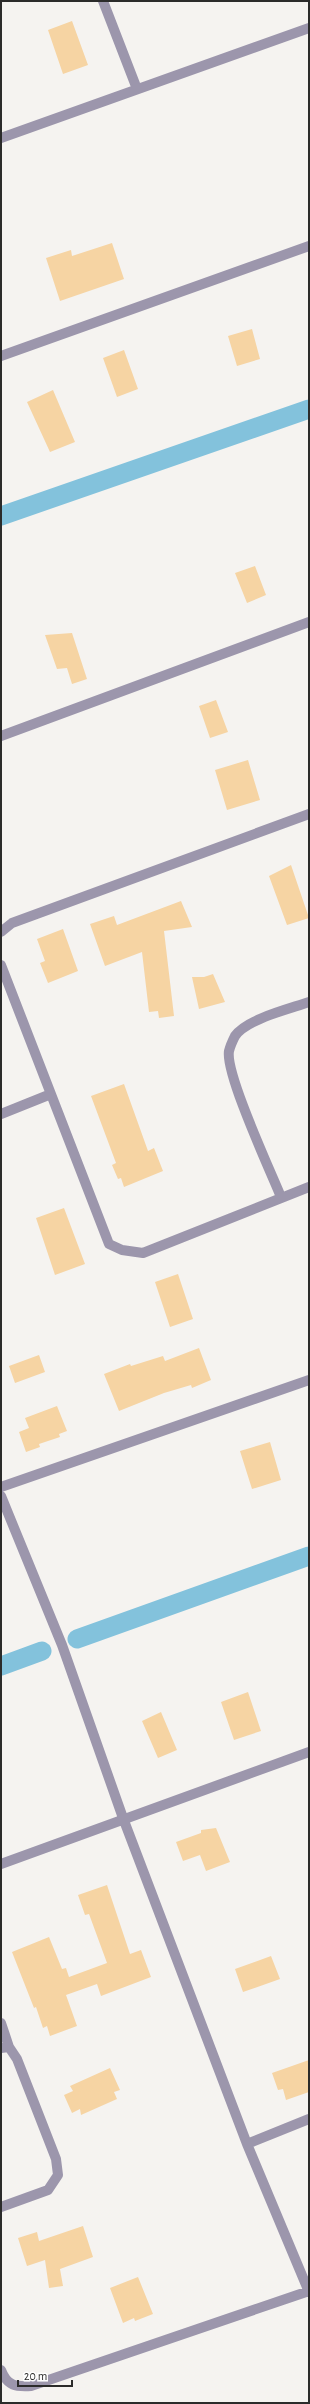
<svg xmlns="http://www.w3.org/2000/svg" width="310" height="2404" viewBox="0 0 310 2404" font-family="'Alegreya Sans',sans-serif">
	<rect width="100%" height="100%" fill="#f5f3f0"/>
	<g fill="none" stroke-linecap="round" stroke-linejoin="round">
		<path stroke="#83c2dc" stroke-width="19" d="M1 516 309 409
			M77 1639 309 1556
			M1 1666 42 1651"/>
	</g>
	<path fill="#f6d4a3" d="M72 21 88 65 63 74 48 30Z
		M112 243 124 279 60 301 46 258 71 250 72 256Z
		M252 329 260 359 237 366 228 336Z
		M124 350 138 389 117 397 103 358Z
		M53 390 75 442 50 452 27 402Z
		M255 566 266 595 247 603 235 573Z
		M72 633 87 679 72 684 67 668 57 669 45 635Z
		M216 700 228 732 210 738 199 706Z
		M248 760 260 800 227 810 215 770Z
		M291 865 309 918 287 925 269 876Z
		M181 901 192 927 164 931 174 1016 159 1018 158 1011 149 1012 142 952 105 966 90 924 114 916 117 925Z
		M63 929 78 971 48 983 40 963 45 961 37 939Z
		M213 974 225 1002 199 1009 192 977H204Z
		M124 1084 148 1151 154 1148 163 1171 124 1187 121 1178 118 1179 112 1165 116 1163 91 1096Z
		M64 1208 85 1264 55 1275 36 1218Z
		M178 1274 193 1319 170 1327 155 1282Z
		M199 1348 211 1380 192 1388 191 1385 164 1393 119 1411 104 1374 130 1364 131 1366 163 1356 165 1361Z
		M39 1355 45 1372 15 1383 9 1366Z
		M57 1406 67 1431 59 1434 60 1437 39 1444 40 1447 26 1452 19 1432 29 1428 25 1418Z
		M270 1442 281 1480 252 1489 240 1451Z
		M248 1692 261 1731 234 1740 221 1702Z
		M161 1712 177 1750 158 1758 142 1721Z
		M216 1828 230 1862 206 1871 200 1855 183 1861 176 1842 201 1833V1830Z
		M107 1885 130 1954 141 1950 151 1977 101 1996 97 1984 66 1995 77 2026 50 2036 47 2026 43 2028 36 2007 34 2008 12 1952 49 1937 62 1969 66 1968 69 1977 107 1963 89 1914 85 1915 78 1895Z
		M271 1956 280 1979 243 1992 235 1969Z
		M309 2060V2092L286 2100 283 2089 278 2090 272 2073Z
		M110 2068 120 2090 114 2092 117 2099 81 2115 80 2109 72 2113 64 2095 73 2091 70 2086Z
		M83 2226 93 2257 60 2269 63 2286 49 2288 45 2260 27 2266 18 2238 37 2232 39 2241Z
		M138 2277 153 2314 135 2321 134 2318 123 2323 110 2288Z"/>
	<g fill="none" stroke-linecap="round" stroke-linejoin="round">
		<path stroke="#9c96ac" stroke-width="10" d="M103 1 137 89
			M1 138 309 28
			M1 356 309 246
			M1 736 309 622
			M1 932 12 923 309 814
			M1 965 109 1244 122 1250 143 1253 309 1187
			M1 1114 51 1094
			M281 1197C270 1170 225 1073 229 1051 230 1047 233 1040 235 1036 247 1019 289 1009 309 1002
			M1 1487 309 1380
			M1 1496 62 1645 123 1818 247 2144 309 2292
			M1 1864 309 1752
			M1 2023 9 2047
			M1 2048 9 2047 17 2059 56 2159 58 2175 48 2190 1 2207
			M247 2144 309 2119
			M1 2370C7 2386 16 2387 31 2386L309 2291"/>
	</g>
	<rect width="310" height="2404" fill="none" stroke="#2b2b2a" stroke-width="4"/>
	<path d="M18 2380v6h54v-6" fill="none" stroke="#2b2b2a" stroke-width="2"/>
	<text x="24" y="2380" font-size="12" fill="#2b2b2a" stroke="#ffffff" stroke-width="3" paint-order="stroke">20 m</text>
</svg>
